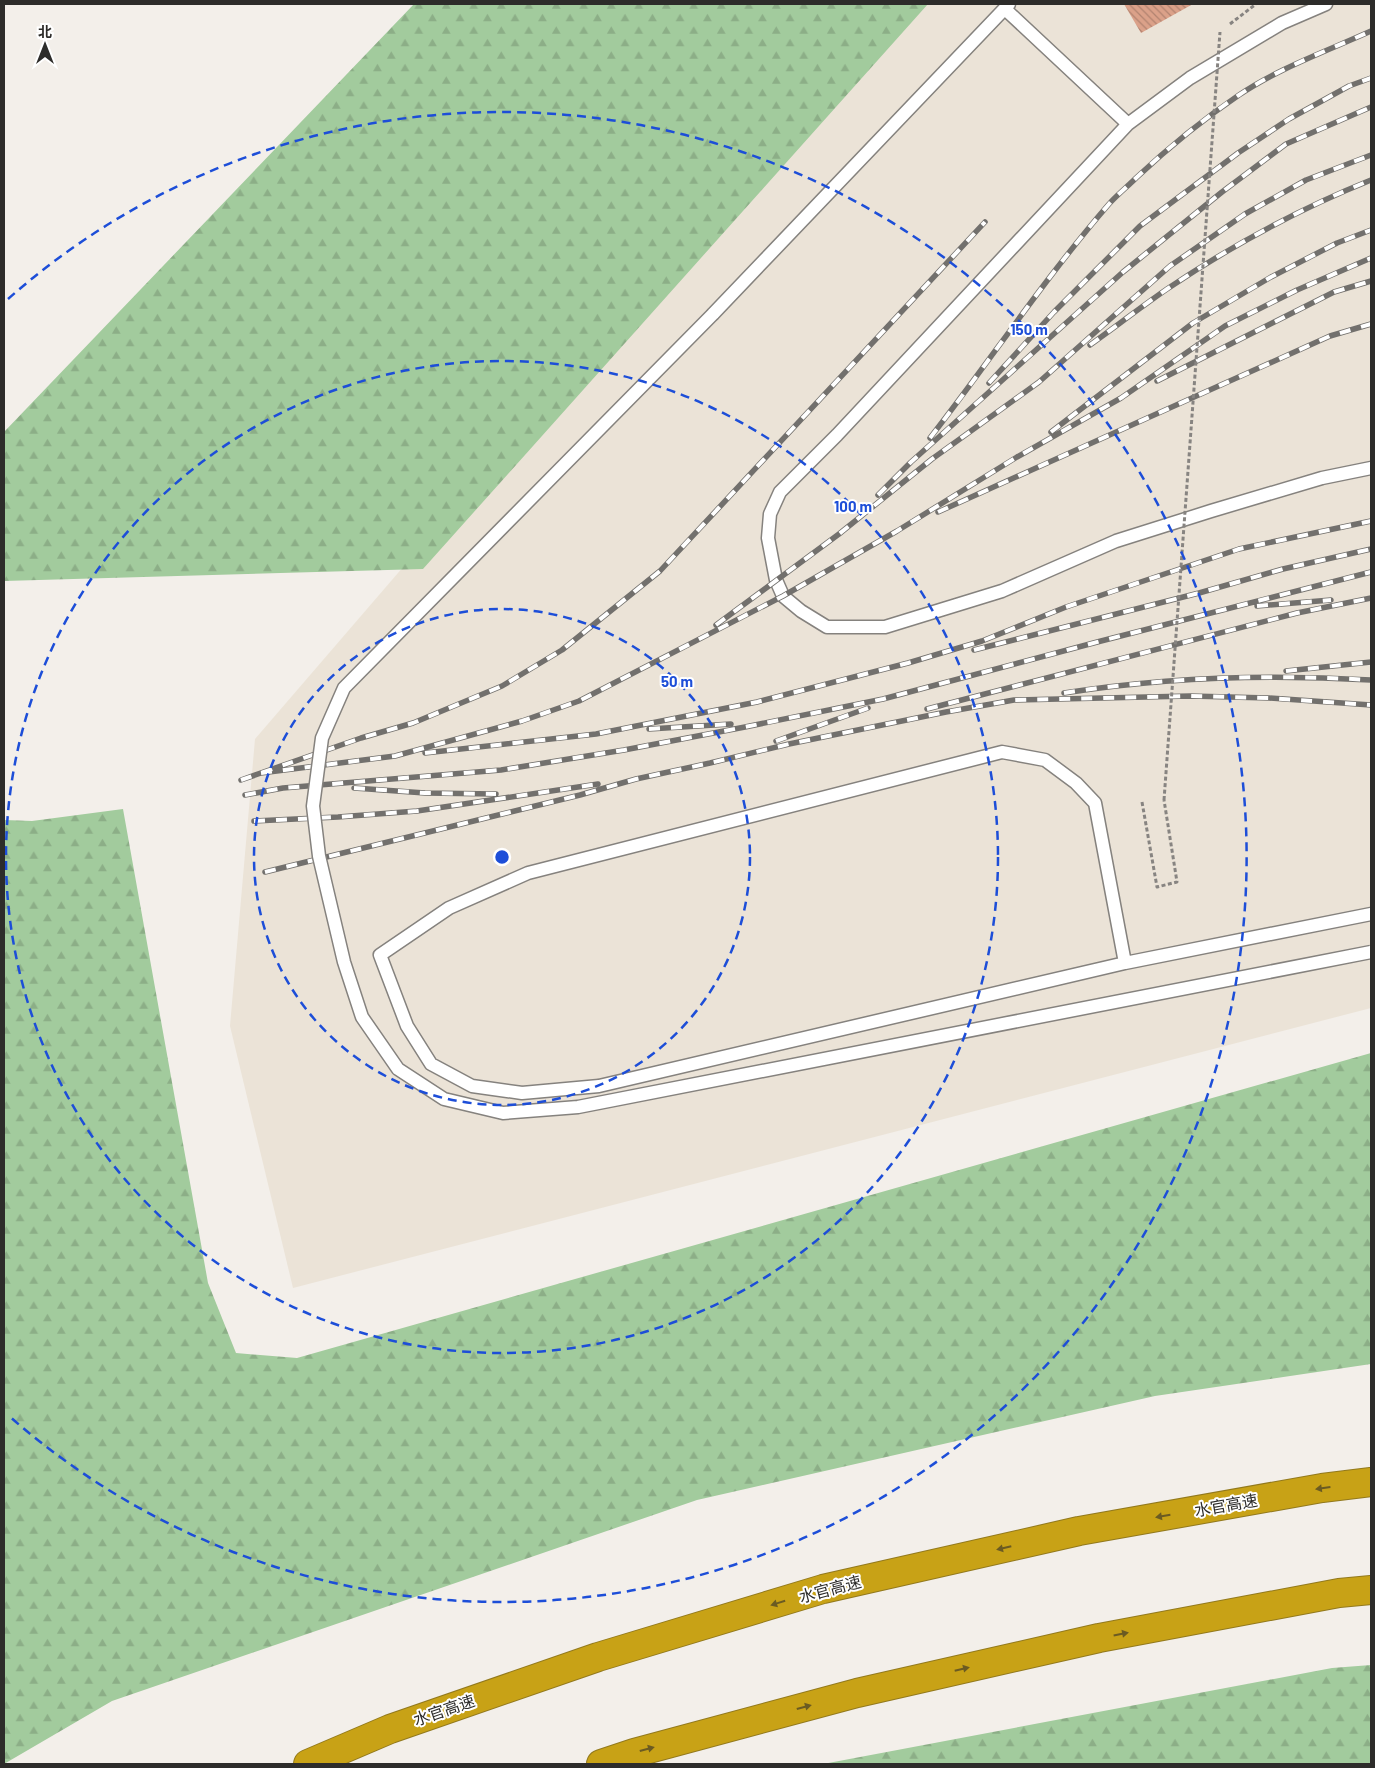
<svg xmlns="http://www.w3.org/2000/svg" width="1375" height="1768" viewBox="0 0 1375 1768" font-family="Barlow,'Noto Sans SC',sans-serif">
	<defs>
		<pattern id="forest-firs" width="22" height="20" patternUnits="userSpaceOnUse" patternTransform="scale(1.25)"><rect width="22" height="20" fill="#a2cb9d"/><path d="M5 1l3.5 6h-7zM16 11l3.5 6h-7z" fill="#8cae87"/></pattern>
		<pattern id="building-back-hatch" width="6" height="6" patternUnits="userSpaceOnUse" patternTransform="scale(1.25)"><rect width="6" height="6" fill="#dba189"/><path d="M-1 5l2 2M0 0l6 6M5-1l2 2" fill="none" stroke="#b28370"/></pattern>
	</defs>
	<rect width="100%" height="100%" fill="#f3efea"/>
	<path fill="#ebe3d7" d="M888 4H1371V1008L293 1288 230 1026 255 739Z"/>
	<path fill="url(#forest-firs)" d="M414 4H928L423 569 4 581V432Z
		M123 809 208 1283 236 1353 297 1358 1371 1053V1364L1155 1396 697 1500 112 1701 4 1764V820L32 821Z
		M1371 1665V1764H823L1332 1668Z"/>
	<path fill="url(#building-back-hatch)" d="M1124 4H1193L1141 33Z"/>
	<g fill="none" stroke-linecap="round" stroke-linejoin="round">
		<g stroke="#85827e" stroke-width="15">
			<path id="service" d="M1326 4 1282 23 1190 78 1128 124 837 435 780 492 770 514 768 538 776 580 783 596 801 611 827 627H885L1002 591 1116 541 1211 511 1322 478 1371 468
				M1005 9 1128 124
				M713 314 1009 4
				M1125 963 1095 803 1076 783 1045 760 1002 752 528 873 449 908 380 955 407 1026 431 1064 472 1086 522 1093 599 1086 1125 963 1371 914"/>
		</g>
		<g stroke="#92791d" stroke-width="30">
			<path id="motorway" d="M308 1764 390 1729 598 1657 823 1589 1079 1531 1322 1488 1371 1482
				M601 1764 634 1753 857 1693 1099 1638 1339 1593 1371 1590"/>
		</g>
		<path stroke="#878481" stroke-width="3" stroke-dasharray="4 2.5" stroke-linecap="butt" d="M1230 24 1256 4
			M1142 802 1157 887 1177 882 1164 800"/>
		<use href="#service" stroke="#fff" stroke-width="12"/>
		<use href="#motorway" stroke="#c8a216" stroke-width="28"/>
		<g stroke="#72706d" stroke-width="5.5">
			<path id="rail" d="M1090 345C1115 327 1141 307 1167 289 1231 246 1299 209 1371 180
				M1157 381 1334 292 1371 281
				M989 383 1054 312 1140 226 1238 153 1289 119 1349 86 1371 78
				M1051 432 1193 323 1271 277 1337 243 1371 230
				M930 438C990 361 1044 279 1109 204 1117 195 1127 187 1136 178 1168 148 1202 120 1239 95 1279 68 1327 51 1371 31
				M878 495 911 462 1123 272 1222 192 1286 144 1371 107
				M938 512 1330 336 1371 324
				M1257 606 1331 600
				M716 625 839 534 932 459 1039 382 1170 266 1245 214 1306 180 1371 155
				M974 650 1199 593 1283 569 1371 549
				M1286 671 1371 662
				M1064 693C1166 677 1268 674 1371 680
				M927 709 1297 613 1371 598
				M649 729 731 724
				M776 741 868 708
				M425 753 596 734 757 702 908 663 982 641 1066 607 1239 549 1371 521
				M261 773 395 756 522 721 579 701 783 596 897 531 1017 457 1121 398 1225 326 1297 290 1371 258
				M241 780 361 738 413 723 502 686 562 650 660 571 985 222
				M354 788 425 793 496 794
				M245 795 283 788 501 770 624 750 745 727 883 699 1101 641 1371 572
				M254 821 338 817 417 811 598 784
				M265 872 580 795 636 779 710 763 789 744 946 712 1014 700 1190 696 1269 698 1371 705"/>
		</g>
		<use href="#rail" stroke="#fff" stroke-width="4" stroke-dasharray="11" stroke-linecap="butt"/>
		<g stroke="#85827e" stroke-width="15" stroke-linecap="butt">
			<path id="service-bridge" d="M713 314 344 688 322 738 313 806 319 856 344 962 362 1017 398 1069 444 1099 503 1113 578 1107 1371 952"/>
		</g>
		<path stroke="#878481" stroke-width="3" stroke-dasharray="4 2.5" stroke-linecap="butt" d="M1164 800 1220 32"/>
		<use href="#service-bridge" stroke="#fff" stroke-width="12"/>
	</g>
	<defs><path id="oneway-solid" d="M-6-.8H1V-3.2L6.5 0L1 3.2V.8H-6Z" transform="scale(1.25)"/></defs>
	<g fill="#6b5b22">
		<use href="#oneway-solid" transform="translate(1323 1488) rotate(172)"/>
		<use href="#oneway-solid" transform="translate(1163 1516) rotate(170)"/>
		<use href="#oneway-solid" transform="translate(1004 1548) rotate(167)"/>
		<use href="#oneway-solid" transform="translate(778 1603) rotate(163)"/>
		<use href="#oneway-solid" transform="translate(1121 1634) rotate(-11)"/>
		<use href="#oneway-solid" transform="translate(962 1669) rotate(-13)"/>
		<use href="#oneway-solid" transform="translate(804 1707) rotate(-15)"/>
		<use href="#oneway-solid" transform="translate(647 1749) rotate(-15)"/>
	</g>
	<g fill="none" stroke="#1d4ed8" stroke-width="2.5" stroke-dasharray="9 6">
		<circle cx="502" cy="857" r="248"/>
		<circle cx="502" cy="857" r="496"/>
		<path d="M8 299A745 745 0 1 1 8 1415"/>
	</g>
	<g text-anchor="middle" stroke-width="4" stroke-linejoin="round" paint-order="stroke">
		<g font-size="16" fill="#2d2c2a" stroke="#fff">
			<text transform="translate(1226 1505) rotate(-10)" y="6">水官高速</text>
			<text transform="translate(830 1589) rotate(-15)" y="6">水官高速</text>
			<text transform="translate(444 1710) rotate(-19)" y="6">水官高速</text>
		</g>
	</g>
	<circle cx="502" cy="857" r="8" fill="#1d4ed8" stroke="#fff" stroke-width="2.5"/>
	<g font-size="15" text-anchor="middle" font-weight="bold" fill="#1d4ed8" stroke="#fff" stroke-width="4" stroke-linejoin="round" paint-order="stroke">
		<text x="1029" y="335">150 m</text>
		<text x="853" y="512">100 m</text>
		<text x="677" y="687">50 m</text>
	</g>
	<rect width="1375" height="1768" fill="none" stroke="#2d2c2a" stroke-width="10"/>
	<g transform="translate(45 45)" stroke="#ffffff" stroke-width="4" paint-order="stroke">
	<path d="M0-4L9 19L0 12L-9 19Z" fill="#2d2c2a"/>
	<text y="-8" font-size="14" font-weight="bold" text-anchor="middle" fill="#2d2c2a">北</text>
	</g>
</svg>
